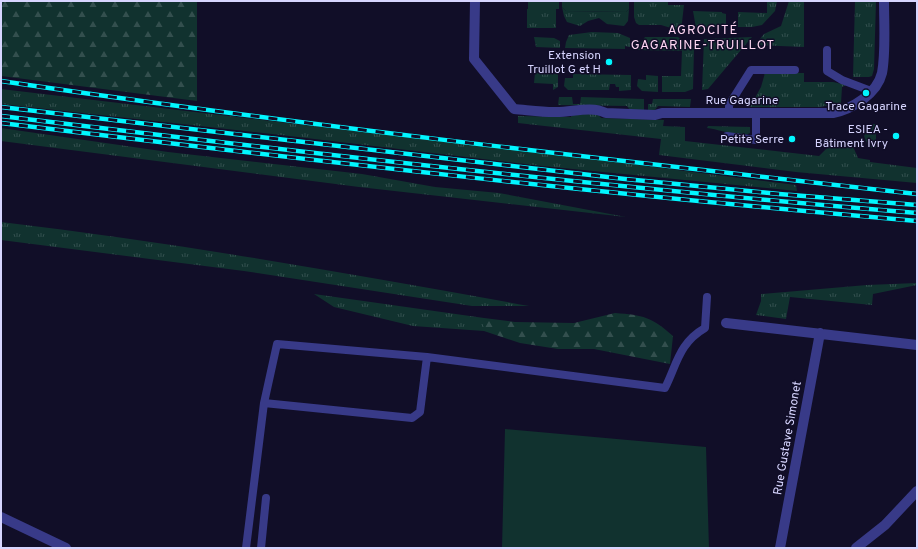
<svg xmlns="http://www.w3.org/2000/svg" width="918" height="549" viewBox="0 0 918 549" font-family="Overpass,sans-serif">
	<defs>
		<pattern id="grass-tufts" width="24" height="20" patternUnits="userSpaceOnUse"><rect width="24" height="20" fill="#11322f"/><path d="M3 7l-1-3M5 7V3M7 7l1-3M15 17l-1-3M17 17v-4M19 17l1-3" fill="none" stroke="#334f4e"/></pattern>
		<pattern id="forest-firs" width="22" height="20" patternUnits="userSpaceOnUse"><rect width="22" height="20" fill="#11322f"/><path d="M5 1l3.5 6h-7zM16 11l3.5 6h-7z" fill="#334f4e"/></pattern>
	</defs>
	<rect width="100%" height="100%" fill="#110e28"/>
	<path fill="url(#grass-tufts)" d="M634 1H668V5H684L681 31 661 25H639L636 23 634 17Z
		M767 1H777L775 11 762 25 752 27H738V12L767 13Z
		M789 1H804V47L755 45 764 34 781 26Z
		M855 1H876L874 69 872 76 869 77H853Z
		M562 7 566 11 626 12 629 9 628 21 624 26 607 24 599 18 588 21 580 26 567 22 564 16Z
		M527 9H556V28H527Z
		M693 11 722 12V13L726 14V27C717 27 705 31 696 28Z
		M592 32 618 33 630 38V47L625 46V49L565 48 566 42 569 35Z
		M534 37 554 38 560 41V48L536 47Z
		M645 37H678L694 49 693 89 685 92H662V76H681L682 51 638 50V47Z
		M752 37 708 89 702 90 704 39Z
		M535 73 558 74V87L553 90V84L534 83Z
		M765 73H804V82H833L846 85 842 87 841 103 820 107H750L761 87Z
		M573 74 631 75V90L619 91V87H616L615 84H610L609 90H568L564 86 565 78H573Z
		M646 75 658 76V92L642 91 637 86 638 79 646 80Z
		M1 89 575 157 796 185 797 191 542 166 281 135 1 104Z
		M559 97H572L573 104H580L581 97 644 99V111L630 110 627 106 558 105Z
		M653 99H691L690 107 658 106 654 111H648V104H652Z
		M574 114H598L601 118 664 120 663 126 685 127V141L819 156 833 142H851L858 158 870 160V162L917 168V183L796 172 659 155 661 139 518 123V116L571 117Z
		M870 124H876V148H869L864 136Z
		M708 126 750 127V133C741 138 718 129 707 128Z
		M1 128 168 152 362 174 435 187 499 193 626 217 359 187 1 141Z
		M1 222C178 243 354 274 529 306H472L244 271 1 240Z
		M917 283V285L873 294 872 305 790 297 786 319 756 315 761 301V294L867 285Z
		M314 294 484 318V331L413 326 334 307Z"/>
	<path fill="url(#forest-firs)" d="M1 1H197V101L1 76Z
		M615 313C643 315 652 317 673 336L670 364 594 349H558L520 343 484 331V318L515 322 574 323Z"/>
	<path fill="#11322f" d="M528 1H559V9H528Z
		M562 1H629V9L626 12 566 11 562 7Z
		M505 429 706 447 709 548H502Z"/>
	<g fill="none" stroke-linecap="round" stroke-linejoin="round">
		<path stroke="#383a88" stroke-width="8" d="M827 50V71L842 80 871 91
			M729 113V105L751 70H795
			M727 136 756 140V113
			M264 403 412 418 420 412 427 357
			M246 548 264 403 277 344 427 357 665 388C677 364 679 343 705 328L707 297
			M261 548 266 498"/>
		<path stroke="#383a88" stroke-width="10" d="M475 1 474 59 514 109C527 110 541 112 554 112 571 113 590 105 606 113L655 115 662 113H833C852 109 877 94 882 73 886 52 884 23 884 1
			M726 323 917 345
			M1 517 66 548
			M780 548 820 333
			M856 548 885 525 917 491"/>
		<g stroke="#01f6ff" stroke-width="4.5">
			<path id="rail" d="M1 81C305 126 611 160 917 194
				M1 107 625 179 779 194 917 205
				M1 116C306 153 611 188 917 213
				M1 123C306 160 611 195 917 221"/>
		</g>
		<use href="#rail" stroke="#110e28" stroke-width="3" stroke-dasharray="9" stroke-linecap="butt"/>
	</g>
	<g fill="#01f6ff" stroke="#110e28" stroke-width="1.5">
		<circle cx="609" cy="62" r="4"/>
		<circle cx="866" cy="93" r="4"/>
		<circle cx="896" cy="136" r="4"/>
		<circle cx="792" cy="139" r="4"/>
	</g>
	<g text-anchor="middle" stroke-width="3" stroke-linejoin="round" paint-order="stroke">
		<g font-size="12" fill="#d7d5ff" stroke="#110e28" text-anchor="end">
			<text x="601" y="59">Extension<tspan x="601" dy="14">Truillot G et H</tspan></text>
			<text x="866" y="110" text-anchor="middle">Trace Gagarine</text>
			<text x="888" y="133">ESIEA -<tspan x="888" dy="14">Bâtiment Ivry</tspan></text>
			<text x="784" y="143">Petite Serre</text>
		</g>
		<g font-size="12" fill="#d7d5ff" stroke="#110e28">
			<text x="742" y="104">Rue Gagarine</text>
			<text transform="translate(787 438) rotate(-80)" y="4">Rue Gustave Simonet</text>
		</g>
		<g font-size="13" letter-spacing="1" fill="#ffd7f3" stroke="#110e28">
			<text x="703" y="34">AGROCITÉ<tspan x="703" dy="15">GAGARINE-TRUILLOT</tspan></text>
		</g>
	</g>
	<rect width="918" height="549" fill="none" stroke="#d7d5ff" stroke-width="4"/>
</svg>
